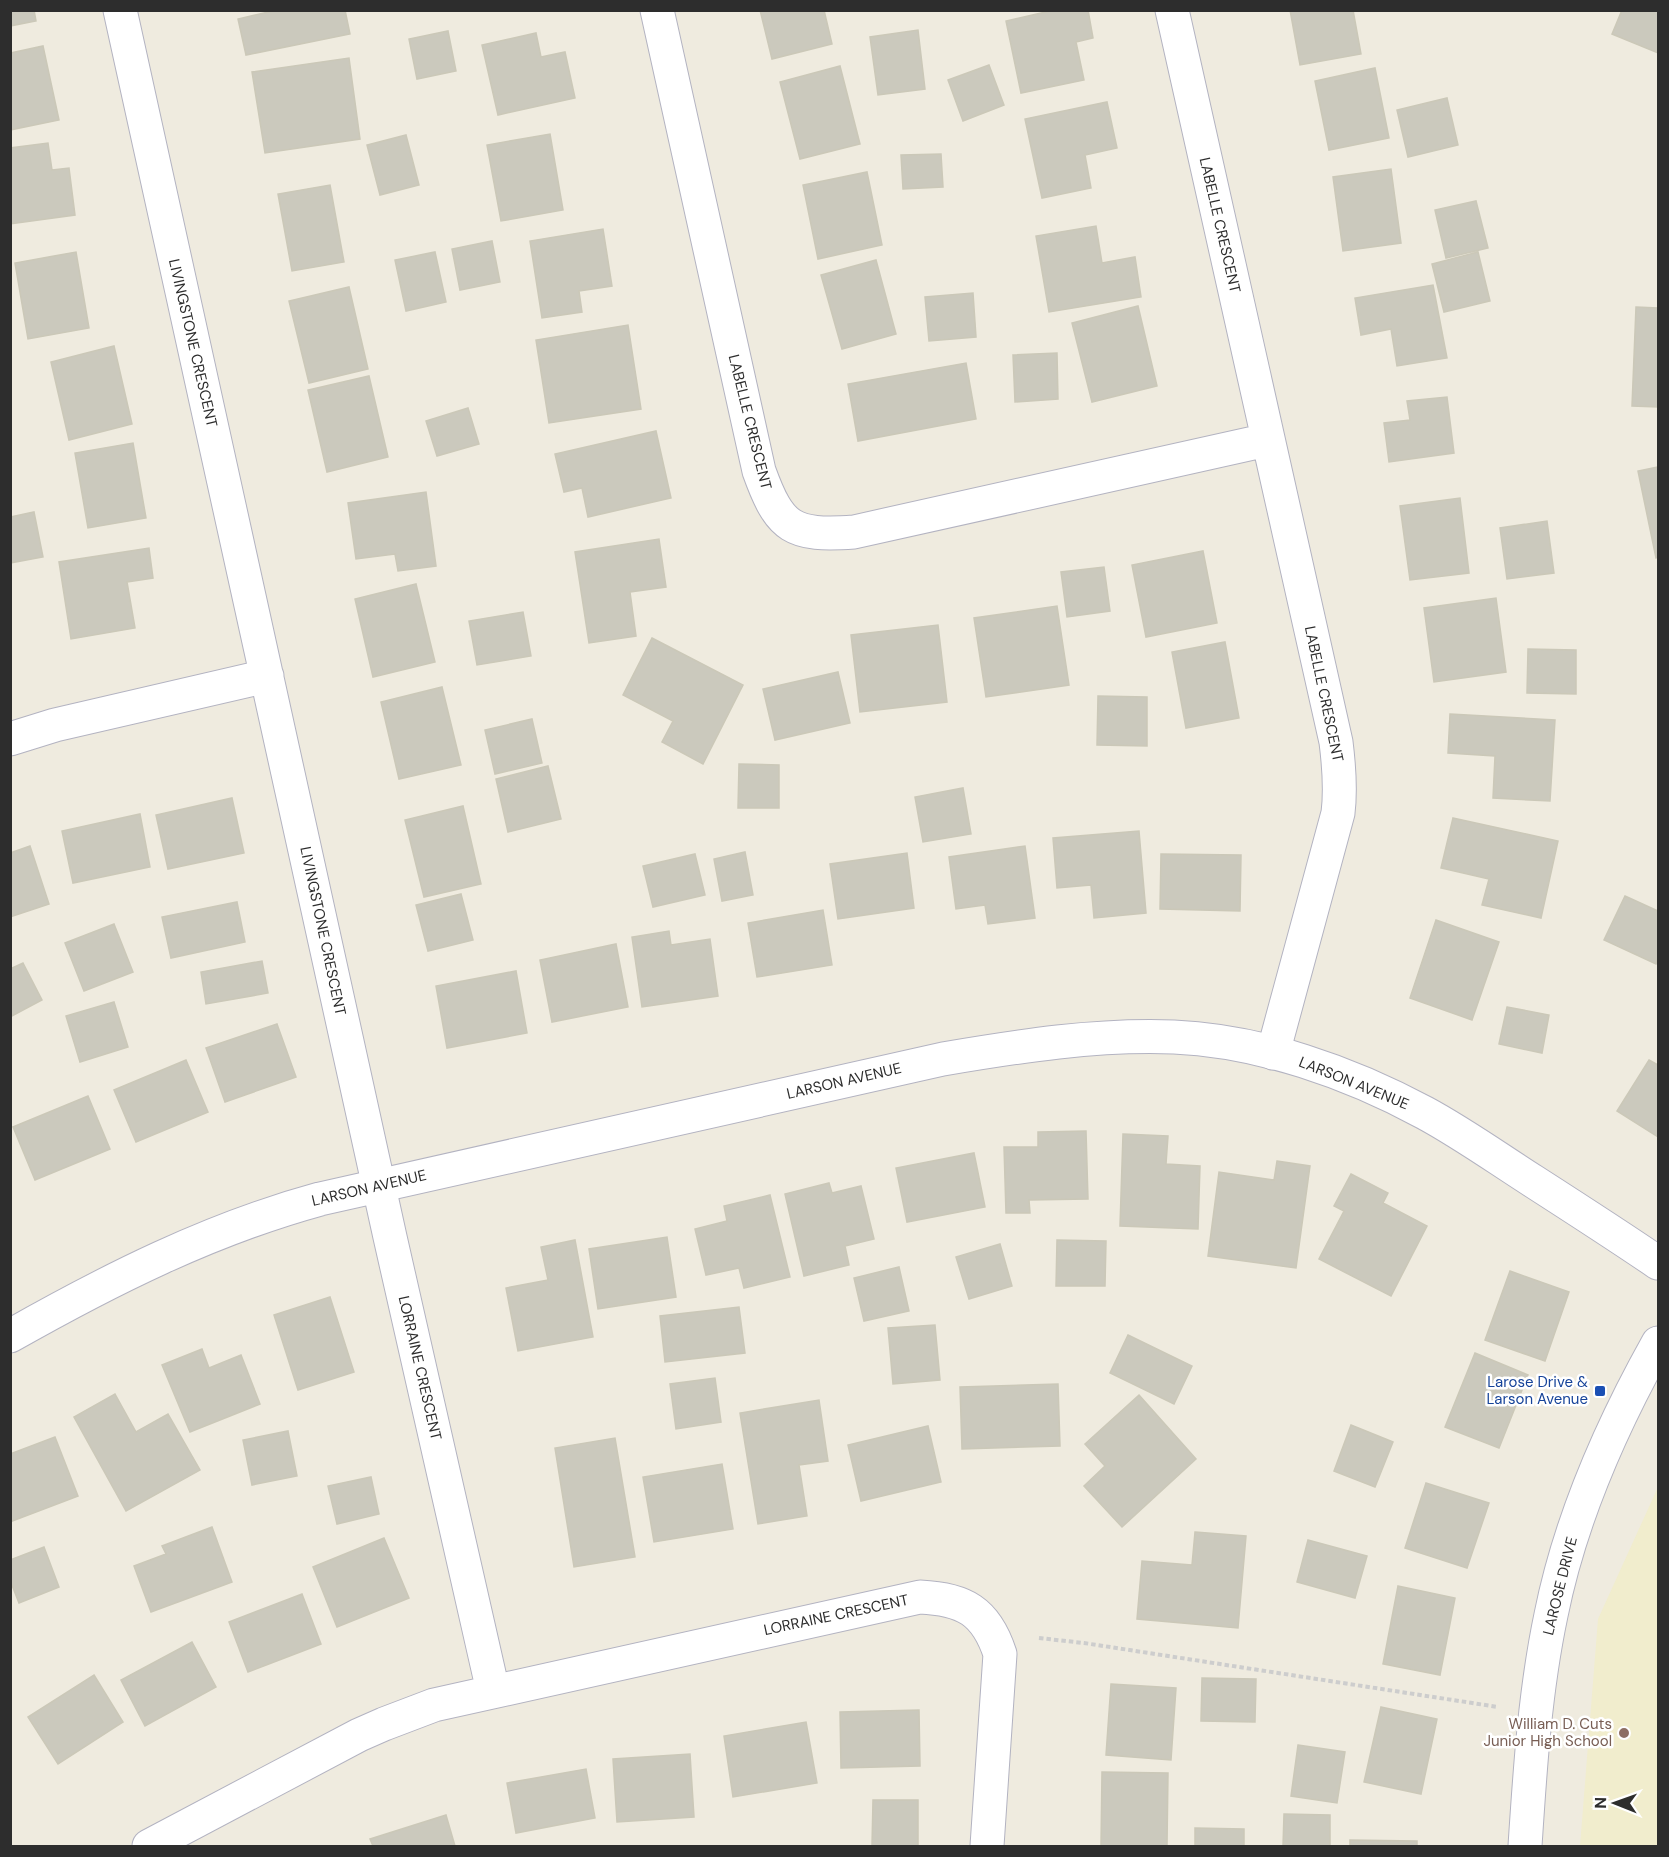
<svg xmlns="http://www.w3.org/2000/svg" width="1669" height="1857" viewBox="0 0 1669 1857" font-family="'DM Sans',sans-serif">
	<rect width="100%" height="100%" fill="#efebdf"/>
	<path fill="#f1edcd" d="M1658 1487V1846H1580L1598 1619Z"/>
	<path fill="#cbc9bd" stroke="#cbc8b8" stroke-width="1.5" d="M10 10H34L36 21 10 26Z
		M277 10H345L350 34 246 55 238 19Z
		M760 10H824L832 44 772 59Z
		M1054 10H1088L1093 38 1076 42 1084 80 1021 93 1006 21Z
		M1290 10H1353L1361 54 1300 65Z
		M1622 10H1658V53L1612 34Z
		M918 30 925 89 878 95 870 37Z
		M448 31 456 71 417 79 409 39Z
		M536 33 541 57 565 52 575 98 498 115 482 45Z
		M43 46 59 120 10 130V53Z
		M349 58 360 139 265 153 252 72Z
		M989 65 1004 105 963 121 948 80Z
		M840 66 860 144 800 159 780 82Z
		M1375 68 1389 138 1329 150 1315 81Z
		M1447 98 1458 145 1408 157 1397 110Z
		M1107 102 1117 148 1085 155 1091 188 1042 198 1025 119Z
		M550 134 563 210 501 221 487 145Z
		M406 135 419 185 380 195 367 145Z
		M48 143 52 170 69 168 75 215 10 224V148Z
		M941 154 943 187 903 189 901 155Z
		M1391 169 1401 243 1343 251 1333 177Z
		M867 172 882 245 818 259 803 185Z
		M330 185 344 262 292 271 278 194Z
		M1476 201 1488 248 1446 258 1435 210Z
		M1096 226 1102 263 1135 257 1141 297 1049 312 1036 236Z
		M603 229 612 286 579 291 582 312 542 318 530 241Z
		M492 241 500 282 460 290 452 249Z
		M76 252 89 328 28 339 15 263Z
		M435 252 446 302 406 311 395 260Z
		M1478 252 1490 301 1444 312 1432 264Z
		M876 260 896 334 842 349 821 275Z
		M1433 285 1447 358 1397 366 1391 329 1361 335 1355 298Z
		M349 287 368 369 309 383 289 301Z
		M973 293 976 337 929 341 925 297Z
		M1138 306 1157 386 1092 402 1072 323Z
		M1636 307 1658 308V407L1632 406Z
		M628 325 641 409 549 423 536 340Z
		M114 346 132 424 69 440 51 362Z
		M1057 353 1058 399 1015 402 1013 355Z
		M966 363 976 419 858 441 848 384Z
		M369 376 388 457 327 472 308 390Z
		M1447 397 1454 453 1389 462 1384 423 1410 420 1407 401Z
		M468 408 479 444 437 456 426 421Z
		M656 431 671 498 588 517 582 488 564 492 555 454Z
		M133 443 146 518 88 528 75 453Z
		M1658 467V557L1656 558 1638 471Z
		M426 492 436 566 398 571 395 554 356 559 348 503Z
		M1460 498 1469 573 1410 580 1400 506Z
		M34 512 43 557 10 563V517Z
		M1547 521 1554 573 1507 579 1500 528Z
		M659 539 666 587 630 592 636 636 589 643 575 552Z
		M149 548 153 578 127 582 135 628 71 639 59 562Z
		M1203 551 1217 623 1146 637 1132 565Z
		M1104 567 1110 611 1067 617 1061 572Z
		M416 584 435 662 373 677 355 599Z
		M1496 598 1506 672 1434 682 1424 608Z
		M1057 606 1069 685 986 697 974 618Z
		M523 612 531 656 477 665 469 621Z
		M938 625 947 702 860 712 851 635Z
		M652 638 743 685 703 764 662 742 673 721 623 695Z
		M1225 642 1239 718 1186 728 1172 652Z
		M1528 649 1576 650V694L1527 693Z
		M838 672 850 723 775 740 763 689Z
		M442 687 461 765 399 779 381 702Z
		M1098 696 1147 697V746L1097 745Z
		M1450 714 1555 720 1550 801 1493 798 1495 756 1448 753Z
		M532 719 542 763 495 774 485 730Z
		M739 764 779 765V808H738Z
		M548 766 561 819 508 832 496 779Z
		M963 788 971 834 923 842 915 797Z
		M232 798 244 853 168 869 156 815Z
		M463 806 481 884 424 897 405 820Z
		M140 814 150 867 73 883 62 831Z
		M1453 818 1558 841 1541 918 1482 905 1489 879 1441 868Z
		M1139 831 1146 913 1094 918 1091 885 1057 888 1053 838Z
		M30 846 49 904 10 917V853Z
		M1025 846 1035 918 988 924 985 905 956 909 949 857Z
		M745 852 753 895 722 901 714 859Z
		M907 853 914 908 838 919 830 864Z
		M695 854 705 895 653 907 643 866Z
		M1161 854 1241 855 1240 911 1160 909Z
		M461 894 473 940 428 951 416 905Z
		M1625 896 1658 911V958L1656 964 1604 940Z
		M237 902 245 942 171 958 162 917Z
		M823 910 832 965 757 977 748 923Z
		M1436 920 1499 942 1472 1020 1410 998Z
		M114 924 133 972 84 991 65 943Z
		M669 931 671 945 710 939 718 996 642 1007 632 937Z
		M616 944 628 1007 552 1022 540 960Z
		M262 961 268 993 206 1004 201 972Z
		M23 963 42 1000 10 1017V969Z
		M516 971 527 1033 447 1048 436 986Z
		M114 1002 128 1047 80 1062 66 1016Z
		M1507 1007 1549 1015 1542 1053 1499 1044Z
		M277 1024 296 1077 225 1102 206 1048Z
		M186 1060 208 1112 136 1142 114 1090Z
		M1649 1060 1658 1065V1137L1617 1111Z
		M88 1096 110 1149 35 1180 13 1127Z
		M1086 1131 1088 1199 1029 1200 1030 1213H1006L1004 1147H1038V1132Z
		M1123 1134 1168 1136 1166 1164 1200 1166 1198 1229 1120 1226Z
		M974 1153 985 1207 907 1222 896 1168Z
		M1277 1161 1310 1166 1296 1268 1208 1256 1219 1172 1274 1180Z
		M1351 1174 1388 1193 1383 1203 1427 1226 1391 1296 1319 1259 1344 1211 1334 1206Z
		M829 1183 832 1193 861 1186 874 1239 845 1246 849 1265 804 1276 785 1194Z
		M770 1195 790 1277 744 1288 739 1268 706 1275 695 1229 727 1221 724 1206Z
		M667 1237 676 1297 598 1309 589 1249Z
		M575 1240 593 1337 518 1351 506 1288 548 1280 541 1247Z
		M1057 1240 1106 1241 1105 1286H1056Z
		M1000 1244 1012 1286 969 1299 956 1257Z
		M899 1267 909 1311 864 1321 854 1278Z
		M1510 1271 1569 1292 1545 1361 1485 1340Z
		M330 1297 354 1372 298 1390 274 1315Z
		M739 1307 745 1353 665 1362 660 1316Z
		M935 1325 940 1380 893 1384 888 1328Z
		M1128 1335 1192 1366 1174 1404 1110 1373Z
		M202 1349 209 1368 241 1355 260 1404 190 1432 162 1365Z
		M1475 1353 1528 1375 1499 1448 1445 1427Z
		M715 1378 721 1422 676 1429 670 1384Z
		M1058 1384 1060 1446 962 1449 960 1387Z
		M115 1394 136 1432 168 1414 200 1470 126 1511 74 1417Z
		M1139 1395 1196 1459 1122 1527 1084 1486 1105 1466 1085 1444Z
		M819 1400 828 1461 799 1465 807 1516 758 1524 740 1413Z
		M1351 1425 1393 1442 1375 1487 1334 1471Z
		M928 1426 941 1482 861 1501 848 1445Z
		M288 1431 297 1476 252 1485 243 1440Z
		M55 1437 78 1496 10 1522V1454Z
		M615 1438 635 1557 574 1567 555 1448Z
		M722 1464 733 1529 654 1542 643 1477Z
		M371 1477 379 1514 337 1524 328 1486Z
		M1426 1483 1489 1503 1467 1568 1405 1548Z
		M212 1527 232 1582 151 1612 134 1566 166 1554 162 1546Z
		M1195 1532 1246 1536 1238 1628 1137 1619 1142 1561 1192 1565Z
		M384 1538 409 1598 337 1627 313 1567Z
		M1308 1540 1367 1556 1355 1598 1297 1582Z
		M44 1547 59 1587 19 1603 10 1580V1560Z
		M1398 1586 1455 1598 1440 1675 1383 1664Z
		M302 1594 321 1644 248 1672 229 1622Z
		M192 1642 216 1687 145 1726 121 1680Z
		M94 1675 123 1722 58 1764 28 1717Z
		M1202 1678 1256 1679 1255 1722 1201 1721Z
		M1111 1684 1176 1688 1171 1760 1106 1755Z
		M1381 1707 1437 1719 1421 1794 1364 1782Z
		M919 1710 920 1766 841 1768 840 1712Z
		M806 1722 817 1783 733 1797 724 1736Z
		M1298 1745 1345 1752 1337 1803 1291 1796Z
		M690 1754 694 1817 617 1822 613 1759Z
		M586 1769 595 1818 516 1833 507 1783Z
		M1102 1772 1168 1773 1167 1846H1101Z
		M873 1800H918V1846H872Z
		M1284 1814 1330 1815V1846H1283Z
		M446 1815 455 1846H373L370 1839Z
		M1195 1828 1244 1829V1846H1195Z
		M1350 1840 1417 1841V1846H1350Z"/>
	<g fill="none" stroke-linecap="round" stroke-linejoin="round">
		<g stroke="#b3b3c1" stroke-width="35">
			<path id="street" d="M120 10 390 1237 493 1691
				M657 10 759 471C780 529 792 536 854 532L1267 440
				M1172 10 1336 742C1339 766 1341 789 1338 813L1273 1053
				M10 739 55 725 267 676
				M149 1846 359 1735 384 1724 434 1705 920 1597C964 1599 986 1611 1000 1654L987 1846"/>
		</g>
		<g stroke="#b3b3c1" stroke-width="35">
			<path id="secondary" d="M10 1336C109 1280 210 1229 320 1199L943 1059C1020 1046 1096 1034 1174 1037 1261 1041 1349 1072 1425 1113 1462 1133 1497 1158 1533 1181 1575 1208 1617 1235 1658 1263
				M1525 1846C1530 1769 1535 1691 1551 1615 1570 1520 1611 1427 1658 1343"/>
		</g>
		<path stroke="#cdcdcd" stroke-width="4" stroke-dasharray="4.5 3" stroke-linecap="butt" d="M1039 1638 1084 1643 1498 1707"/>
		<use href="#street" stroke="#fff" stroke-width="33"/>
		<use href="#secondary" stroke="#fff" stroke-width="33"/>
	</g>
	<rect fill="#1a4fb4" stroke="#fff" stroke-width="2" x="1594" y="1385" width="12" height="12" rx="3"/>
	<circle fill="#8d6e63" stroke="#fff" stroke-width="2" cx="1624" cy="1733" r="6"/>
	<g text-anchor="middle" stroke-width="5" stroke-linejoin="round" paint-order="stroke">
		<g font-size="15" fill="#2d2d2d" stroke="#fff">
			<text transform="translate(1220 225) rotate(77)" y="5">LABELLE CRESCENT</text>
			<text transform="translate(193 343) rotate(77)" y="5">LIVINGSTONE CRESCENT</text>
			<text transform="translate(750 422) rotate(76)" y="5">LABELLE CRESCENT</text>
			<text transform="translate(1324 694) rotate(78)" y="5">LABELLE CRESCENT</text>
			<text transform="translate(323 931) rotate(78)" y="5">LIVINGSTONE CRESCENT</text>
			<text transform="translate(844 1081) rotate(-13)" y="5">LARSON AVENUE</text>
			<text transform="translate(1354 1083) rotate(22)" y="5">LARSON AVENUE</text>
			<text transform="translate(369 1188) rotate(-13)" y="5">LARSON AVENUE</text>
			<text transform="translate(420 1368) rotate(77)" y="5">LORRAINE CRESCENT</text>
			<text transform="translate(1560 1586) rotate(-76)" y="5">LAROSE DRIVE</text>
			<text transform="translate(836 1615) rotate(-12)" y="5">LORRAINE CRESCENT</text>
		</g>
		<g font-size="15" fill="#164399" stroke="#fff" text-anchor="end">
			<text x="1588" y="1387">Larose Drive &amp;<tspan x="1588" dy="17">Larson Avenue</tspan></text>
		</g>
		<g font-size="15" fill="#785e54" stroke="#fff" text-anchor="end">
			<text x="1612" y="1729">William D. Cuts<tspan x="1612" dy="17">Junior High School</tspan></text>
		</g>
	</g>
	<rect width="1669" height="1857" fill="none" stroke="#2d2d2d" stroke-width="24"/>
	<g transform="translate(1615 1803) rotate(271)" stroke="#ffffff" stroke-width="4.5" paint-order="stroke">
	<path d="M0-4.5L10 22L0 15L-10 22Z" fill="#2d2d2d"/>
	<text y="-9" font-size="16" font-weight="bold" text-anchor="middle" fill="#2d2d2d">N</text>
	</g>
</svg>
